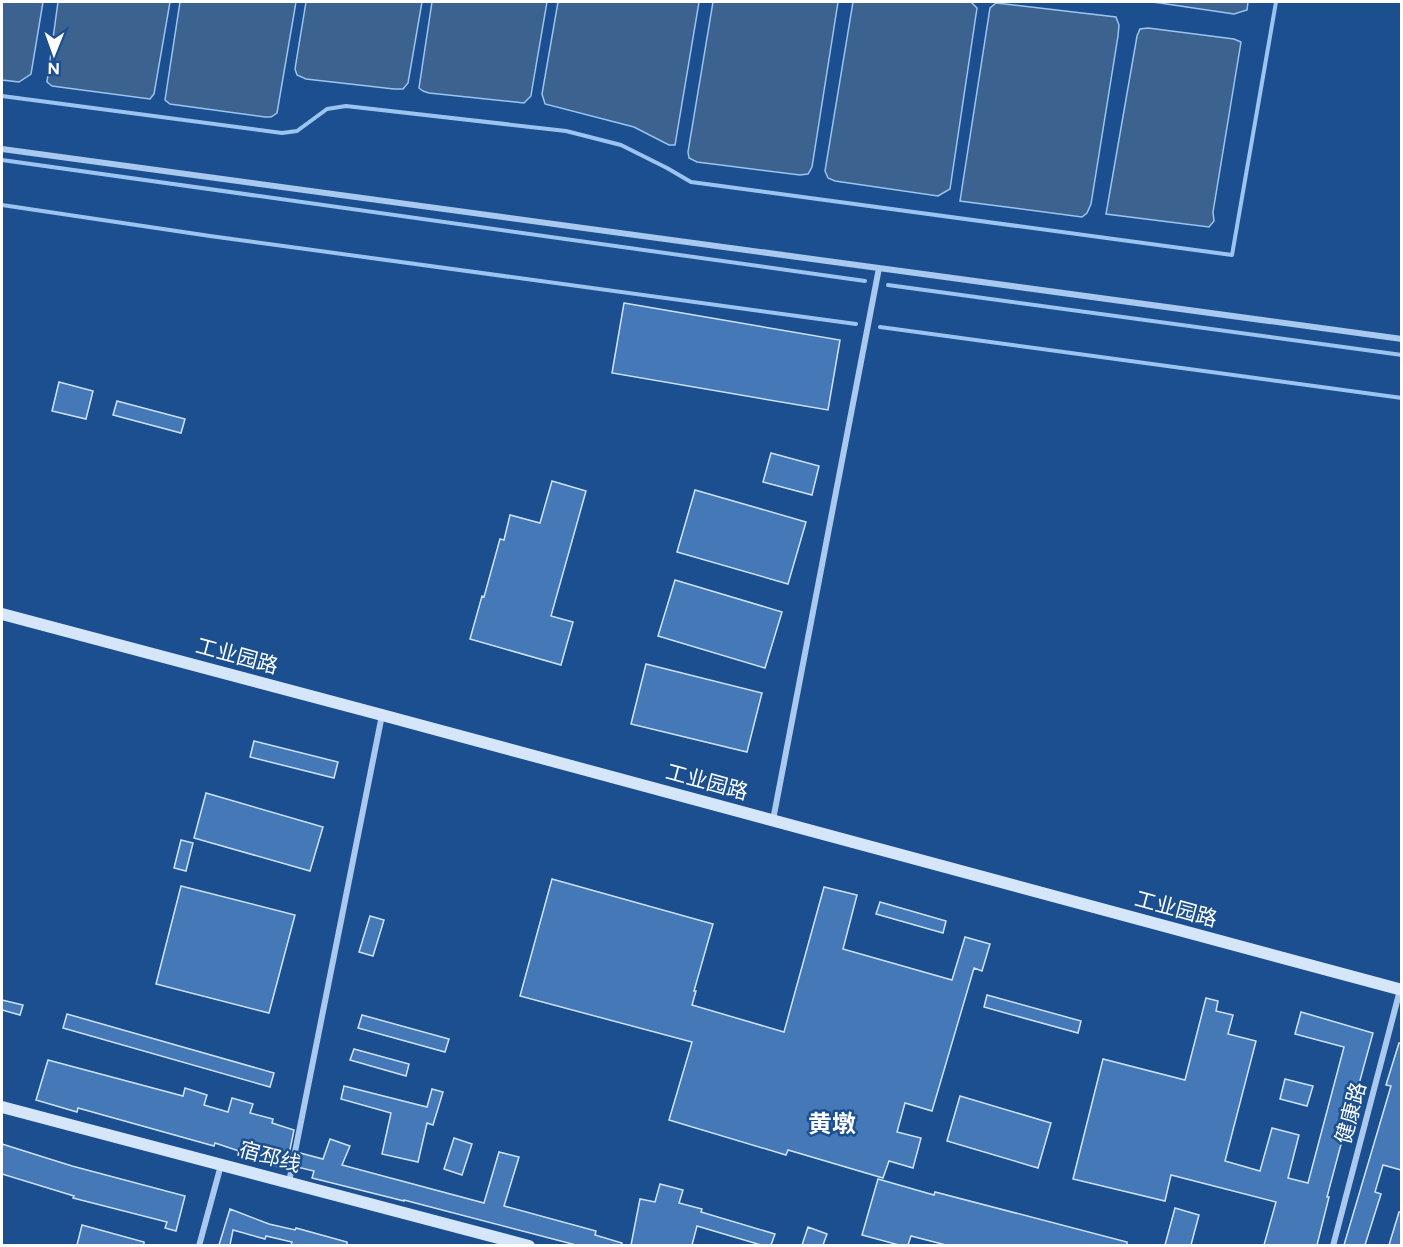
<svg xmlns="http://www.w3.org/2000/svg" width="1403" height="1247" viewBox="0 0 1403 1247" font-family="Figtree,'Noto Sans SC',sans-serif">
	<rect width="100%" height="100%" fill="#1b4f8f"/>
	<path fill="#3c6290" stroke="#9cc4f0" stroke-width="1.5" d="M2 2H43L31 74 19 82 2 80Z
		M58 2H170L154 94 150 99 52 86 47 82Z
		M180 2H296L277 113 271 117H265L170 104 165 100Z
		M306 2H422L408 83 403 89H394L306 79 297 75 295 69Z
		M432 2H547L532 89 531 96 524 103 429 93 423 91 419 88Z
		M558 2H699L675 145H669L634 127 545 104 542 94Z
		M713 2H838L812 167 808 174 800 175 697 162 689 158 688 152Z
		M853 2H971L977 8 950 189 938 196 835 181 828 178 825 171Z
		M1153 2H1248L1247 10 1234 14Z
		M996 3 1116 17 1119 25 1118 36 1091 204 1087 213 1082 217 960 201 990 8Z
		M1148 28 1234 39 1241 42 1213 212 1214 221 1209 227 1106 214 1137 36 1140 29Z"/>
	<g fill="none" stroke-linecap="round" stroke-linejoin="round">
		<path stroke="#9cc4f0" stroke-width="4" d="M2 96 282 133 297 131 327 109 346 106 566 131 621 145 667 168 691 182 1232 255 1276 2
			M2 160 865 281
			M2 205 210 236 856 324
			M888 285 1402 355
			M880 327 1402 398"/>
	</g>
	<path fill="#4478b7" stroke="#cfe3fa" stroke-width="1.5" d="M624 303 840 340 828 410 612 373Z
		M59 382 93 391 86 419 52 411Z
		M117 401 185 419 181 433 113 415Z
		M771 453 819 466 812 495 763 482Z
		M552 481 586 491 551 616 573 622 561 665 470 639 482 596 484 597 500 539 504 540 510 515 540 523Z
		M695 490 806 522 788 584 677 552Z
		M675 580 782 612 765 668 658 636Z
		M646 664 762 693 747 752 631 724Z
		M254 741 338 762 334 778 250 757Z
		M206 793 323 827 310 871 194 838Z
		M181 840 193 843 186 871 174 868Z
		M552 879 713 924 694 991H696L692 1005 784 1032 824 887 857 895 843 949 952 980 965 937 990 944 982 971 974 968 932 1111 905 1103 897 1132 921 1138 913 1168 889 1161 883 1178 788 1150 786 1155 669 1120 692 1042 520 996Z
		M181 886 295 915 269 1013 156 984Z
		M880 902 946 921 943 933 876 914Z
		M370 916 384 920 373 956 359 952Z
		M987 995 1081 1021 1078 1033 984 1007Z
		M1206 998 1218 1001 1216 1011 1233 1015 1228 1034 1256 1041 1225 1161 1260 1171 1272 1128 1299 1135 1288 1178 1308 1183 1344 1047 1295 1034 1301 1012 1373 1033 1359 1084H1357L1327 1197H1329L1317 1245H1264L1276 1202 1171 1175 1165 1201 1073 1179 1103 1059 1185 1080Z
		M2 1000 23 1005 20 1015 2 1010Z
		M67 1014 274 1073 270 1087 63 1028Z
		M362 1015 449 1039 445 1052 358 1028Z
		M1399 1043H1401V1170L1383 1165 1375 1192 1381 1194 1365 1245H1344L1391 1086 1386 1085Z
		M354 1049 409 1064 406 1076 350 1060Z
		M48 1060 183 1096 185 1088 207 1095 204 1105 228 1112 232 1098 253 1104 250 1113 273 1119 272 1123 294 1130 287 1164H285L283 1168 238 1155 239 1151 215 1143 214 1146 78 1108 77 1112 36 1100Z
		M1285 1079 1313 1086 1307 1106 1280 1099Z
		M344 1086 427 1107 432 1089 443 1092 433 1125 427 1123 418 1162 382 1154 391 1113 341 1099Z
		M960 1096 1051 1123 1038 1168 947 1141Z
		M454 1138 472 1144 462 1175 444 1169Z
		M330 1139 350 1146 342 1165 484 1203 499 1152 519 1157 504 1206 596 1231 595 1235 622 1243V1245H576L404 1200V1201L312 1178 314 1171 297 1167 300 1153 323 1159Z
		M2 1144 72 1166 185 1196 176 1231 165 1228 167 1222 73 1198 74 1196 2 1174Z
		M878 1179 934 1195 935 1192 1127 1242V1245H946L911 1236 908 1245H899L862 1235Z
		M660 1184 683 1190 679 1203 702 1209 701 1212 775 1234 771 1245H761L697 1226 692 1245H631L640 1199 655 1202Z
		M1175 1208 1199 1215 1191 1245H1165Z
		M230 1209 269 1224 295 1230 296 1228 347 1242V1245H291L292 1242 266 1236 265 1239 233 1230 230 1245H219Z
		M1399 1212H1401V1245H1389Z
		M82 1225 144 1242V1245H77Z
		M808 1227 827 1234 823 1245H802Z"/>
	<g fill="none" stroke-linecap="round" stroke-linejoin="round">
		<path stroke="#a9c9ee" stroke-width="6" d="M2 149 1402 339
			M773 820 879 268
			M289 1182 382 715
			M199 1246 221 1165
			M1333 1246 1400 990"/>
		<path stroke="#d6e6fa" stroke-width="12" d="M2 614 382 715 1402 990
			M2 1107 529 1246"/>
	</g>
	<g text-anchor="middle" stroke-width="5" stroke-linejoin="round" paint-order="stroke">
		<g font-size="21" fill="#fff" stroke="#1b4f8f">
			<text transform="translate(237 656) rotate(15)" y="7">工业园路</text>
			<text transform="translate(707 782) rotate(15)" y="7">工业园路</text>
			<text transform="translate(1176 909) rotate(15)" y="7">工业园路</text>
			<text transform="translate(1351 1113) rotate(-75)" y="7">健康路</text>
			<text transform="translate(270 1157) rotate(15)" y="7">宿邳线</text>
		</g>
		<g font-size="24" font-weight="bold" fill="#fff" stroke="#1b4f8f">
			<text x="832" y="1132">黄墩</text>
		</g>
	</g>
	<rect width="1403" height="1247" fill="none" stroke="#ffffff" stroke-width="6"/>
	<g transform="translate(54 54) rotate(181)" stroke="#1b4f8f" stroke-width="4.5" paint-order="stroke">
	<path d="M0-4.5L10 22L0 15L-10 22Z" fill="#ffffff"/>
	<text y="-9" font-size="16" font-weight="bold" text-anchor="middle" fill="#ffffff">N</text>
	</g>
</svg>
